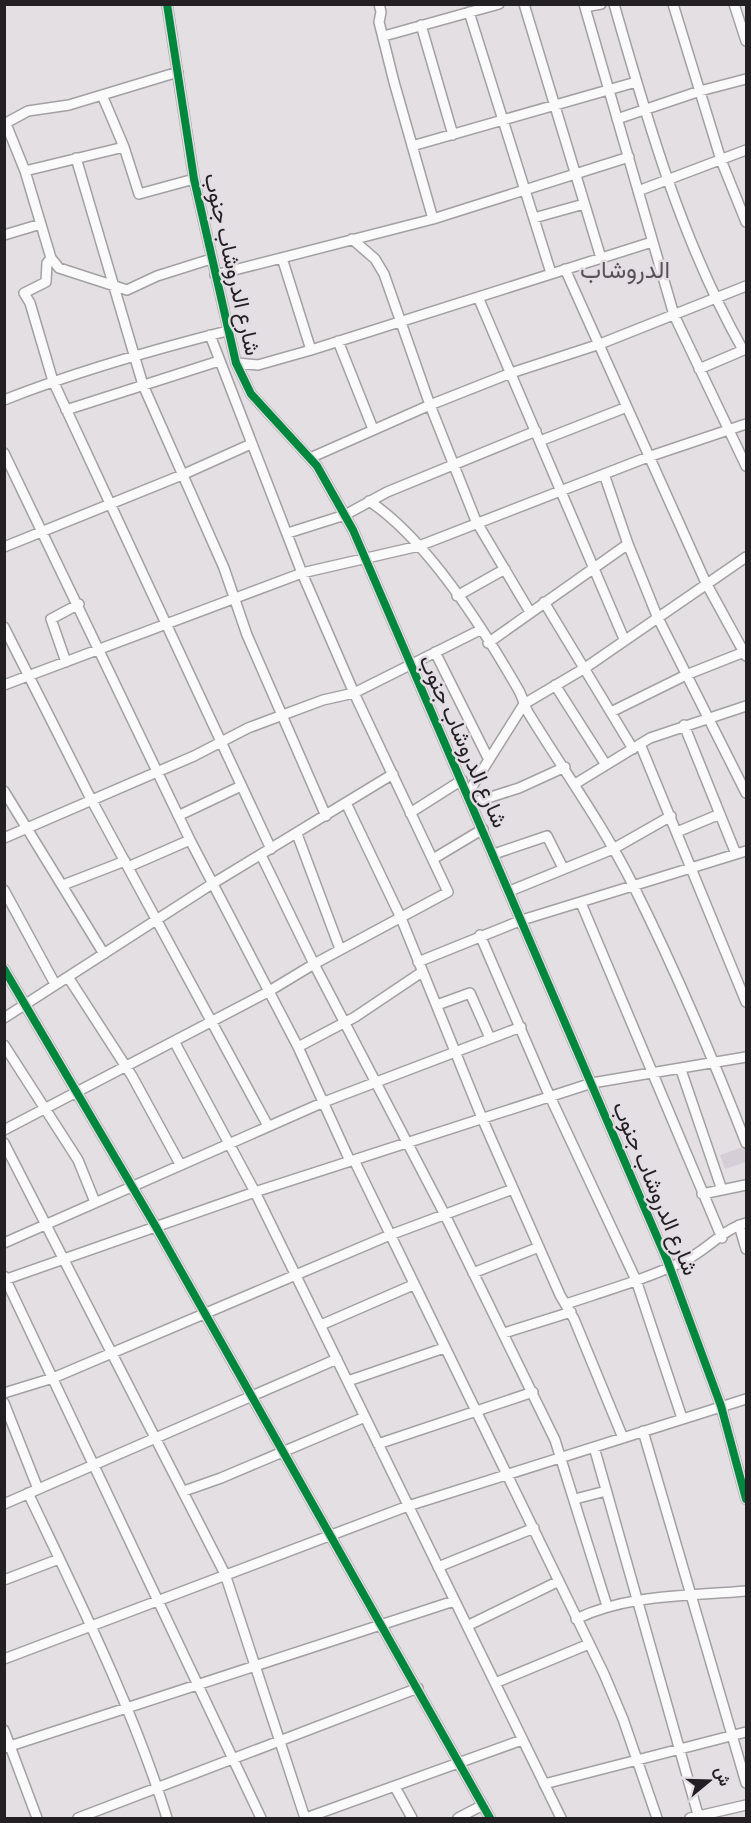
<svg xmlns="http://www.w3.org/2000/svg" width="751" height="1823" viewBox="0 0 751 1823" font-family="Commissioner,Vazirmatn,sans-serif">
	<rect width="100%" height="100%" fill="#e3dfe3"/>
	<path fill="#d6ced6" d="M746 1146V1162L725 1169 720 1155Z"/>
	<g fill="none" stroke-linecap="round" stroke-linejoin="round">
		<g stroke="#a3a0a3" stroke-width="12">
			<path id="minor" d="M167 4 194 179 236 363 251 394 317 466 353 530 667 1260 721 1406 746 1499
				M379 4 381 12 379 22 394 82 433 219
				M524 4 601 258
				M584 4 674 315 746 466
				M614 4C648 123 682 242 743 350
				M673 4 721 160 746 222
				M734 4 746 41
				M585 7 601 4
				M469 12 551 273
				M421 25 453 135
				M384 36 499 4
				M102 95 124 147 139 194 194 179
				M617 119 700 91 746 79
				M4 124 28 111 69 105 178 72
				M6 124 25 171 51 258 59 268 127 290 157 276 211 259
				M412 146 636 82
				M76 158 143 385 224 568 247 635 326 816
				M25 171 124 147
				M638 191 746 150
				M534 218 584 204
				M4 235 41 224
				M352 239 375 259 384 274 430 405 476 521 530 612
				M51 258 47 263 46 282 24 293 30 303 53 381 271 849
				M282 258 311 350
				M565 269 706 583 746 656
				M215 275 433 219 629 157
				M478 297 624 639
				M338 341 373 429
				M236 363 258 365 311 350 652 242
				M699 369 746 349
				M4 400C77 371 152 350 227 331
				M66 410 219 361
				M540 441 627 407
				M4 453 190 840 298 1047 350 1161
				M310 458 430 405 511 373 600 344 746 286
				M604 474 628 544 657 616 746 793
				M369 501C428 540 483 628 518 689 523 697 524 706 529 714 564 771 603 825 633 885 675 969 712 1056 746 1143
				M288 533 345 515 387 492 536 431
				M4 547 182 475 251 444
				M457 596 505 569
				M544 602 633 749
				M4 627 91 799 268 1126
				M488 643 628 544
				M435 652 489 760
				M66 662 51 619 79 604
				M4 685 302 573 419 546 648 457 746 424
				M555 685 606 765
				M611 712 686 675 744 652
				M684 725 736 854
				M640 744 746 1002
				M575 784 650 738 746 706
				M4 791 104 954
				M468 793 524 704 585 668 746 557
				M346 803 401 918 482 1118 560 1295 574 1319 623 1438
				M472 803 519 788 565 767
				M410 813 462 780
				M180 815 241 786
				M677 832 720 814
				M297 834 340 949
				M4 838 194 756 248 728 323 700 354 693 480 630
				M494 854 547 836 563 868
				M261 855 314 964 445 1215 555 1440 607 1606
				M433 859 483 829
				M128 867 190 840
				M63 885 125 861
				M4 890 55 984
				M510 891 613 849 671 816
				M581 903 722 1238
				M480 935 546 1088 636 1280 682 1418
				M418 962 522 920 746 851
				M4 969 156 1227 490 1818
				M68 977 132 1076 180 1164
				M437 1005 470 993 490 1038
				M4 1018 212 884 393 774
				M174 1041 255 1192 561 1818
				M4 1045 78 1160 95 1202
				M298 1047 355 1017 422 972
				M681 1070 722 1190
				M4 1130 266 993 314 964 448 892 354 693 302 573 210 335
				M4 1143 225 1574 305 1818
				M354 1160 604 1674 623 1719 657 1818
				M702 1194 746 1185
				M739 1225 746 1249
				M4 1243 324 1102 521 1027
				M473 1273 539 1247
				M4 1276 261 1818
				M4 1280 255 1192 592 1083 746 1057
				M566 1304C605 1291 646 1279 684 1261 706 1251 723 1229 746 1223
				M321 1325 413 1285
				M504 1333 571 1312
				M348 1381 444 1348
				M4 1393 53 1378 390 1235 513 1189
				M4 1403 38 1489
				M643 1431 746 1783
				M378 1444 533 1392
				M594 1447 699 1818
				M184 1491 221 1478 365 1417
				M28 1493C78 1598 133 1708 167 1818
				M575 1499 606 1491
				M4 1504 337 1359
				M438 1567 534 1528
				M4 1580 59 1559
				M576 1619C628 1594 690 1596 746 1591
				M467 1626 559 1581
				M4 1659 408 1506 746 1399
				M495 1683 589 1644
				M4 1730 37 1818
				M4 1748 454 1601
				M544 1784 746 1732
				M395 1787 412 1818
				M78 1818 418 1688
				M306 1818 522 1740
				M458 1818 483 1805
				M690 1818 746 1805"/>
		</g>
		<use href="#minor" stroke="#fbfafb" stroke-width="9"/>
		<g stroke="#e4dee4" stroke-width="11">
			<path id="cycleway" d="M167 4 194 179 236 363 251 394 317 466 353 530 667 1260 721 1406 746 1499
				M4 969 156 1227 490 1818"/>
		</g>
		<use href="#cycleway" stroke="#00873e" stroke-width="8"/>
	</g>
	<g text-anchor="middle" stroke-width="5" stroke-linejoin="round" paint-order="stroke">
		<g font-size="22" fill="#222022" stroke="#e4dee4">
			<text transform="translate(233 264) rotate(77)" y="8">شارع الدروشاب جنوب</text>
			<text transform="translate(464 741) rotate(66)" y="8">شارع الدروشاب جنوب</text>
			<text transform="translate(656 1188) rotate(67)" y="8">شارع الدروشاب جنوب</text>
		</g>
		<g font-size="24" fill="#585257" stroke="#e4dee4">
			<text x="625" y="278">الدروشاب</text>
		</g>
	</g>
	<rect width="751" height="1823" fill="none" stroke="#222022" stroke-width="12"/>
	<g transform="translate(709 1781) rotate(71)" stroke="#e4dee4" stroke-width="4.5" paint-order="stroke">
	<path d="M0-4.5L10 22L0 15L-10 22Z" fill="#222022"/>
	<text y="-9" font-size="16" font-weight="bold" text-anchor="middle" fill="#222022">ش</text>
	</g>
</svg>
